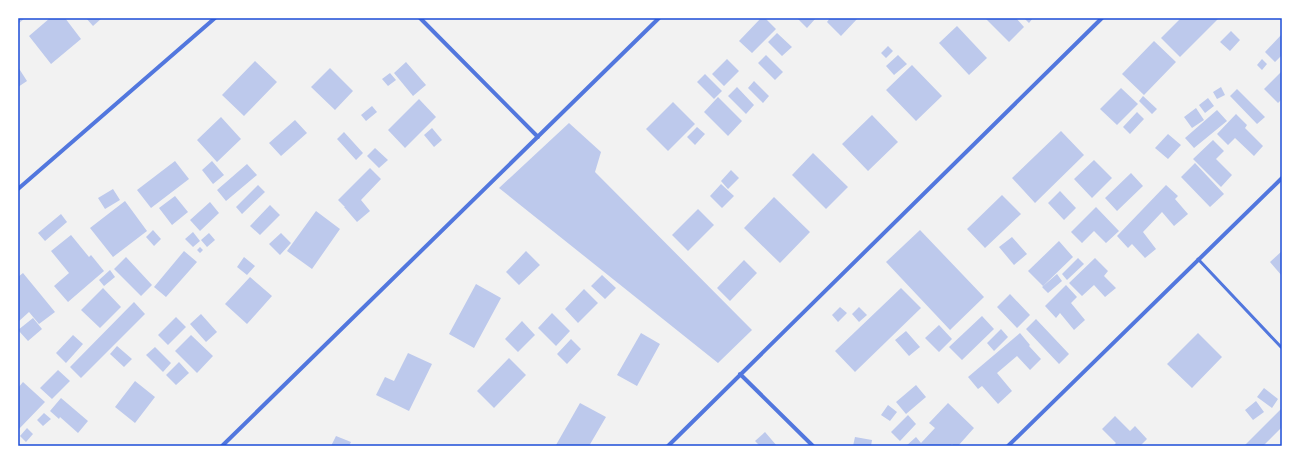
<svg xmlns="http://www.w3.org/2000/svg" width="1300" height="464" viewBox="0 0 1300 464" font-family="Commissioner,sans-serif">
	<rect width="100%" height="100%" fill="#f2f2f2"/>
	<path fill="#bdc9ec" d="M18 18H25L18 24Z
		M50 18H65L81 39 51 64 29 36Z
		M86 18H102L93 26Z
		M761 18H765L776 29 752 53 739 41Z
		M797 18H816L807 28Z
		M830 18H858L841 36 827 22Z
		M985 18H1016L1024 27 1009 42Z
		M1024 18H1033L1029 23Z
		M1181 18H1219L1180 57 1161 38Z
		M957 26 987 58 969 75 939 43Z
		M1231 31 1240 40 1230 51 1220 42Z
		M777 33 792 47 782 56 768 42Z
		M1282 34V55L1275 62 1265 52Z
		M1154 41 1176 62 1144 95 1122 74Z
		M888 46 893 51 886 58 881 53Z
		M766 55 783 72 775 80 758 63Z
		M898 55 907 64 894 75 886 66Z
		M727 59 739 71 724 86 712 74Z
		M1262 59 1267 64 1262 70 1257 65Z
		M255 61 277 82 244 116 222 95Z
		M406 62 426 85 413 96 394 73Z
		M912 65 942 96 916 121 886 90Z
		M18 67 27 81 18 87Z
		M330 68 353 91 335 110 311 87Z
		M1282 71V101L1281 100 1278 103 1264 89Z
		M390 73 396 80 388 86 382 79Z
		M705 74 722 91 714 99 697 82Z
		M754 81 769 96 763 103 748 88Z
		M737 87 754 105 746 114 728 96Z
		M1221 87 1225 95 1217 99 1213 92Z
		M1121 88 1138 104 1117 125 1100 109Z
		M1237 89 1265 117 1257 124 1230 96Z
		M1143 96 1157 109 1152 114 1139 101Z
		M718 97 742 121 728 136 704 112Z
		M1208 98 1214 106 1205 113 1199 105Z
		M419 99 436 117 405 148 388 130Z
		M673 102 695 124 668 151 646 129Z
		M372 106 377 112 366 121 361 115Z
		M1196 108 1204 120 1192 128 1184 117Z
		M1217 110 1227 121 1194 148 1185 138Z
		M1137 112 1144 119 1130 134 1123 127Z
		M1236 114 1247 125 1245 128 1263 146 1254 156 1235 138 1228 145 1217 134Z
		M872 115 898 142 868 171 842 144Z
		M221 117 241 139 217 162 197 140Z
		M295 120 307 133 281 156 269 143Z
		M569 123 601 152 595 172 752 330 718 363 499 188Z
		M697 127 705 134 695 145 687 137Z
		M432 128 442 140 434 147 424 135Z
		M1061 131 1084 155 1035 203 1012 178Z
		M344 132 363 153 356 160 337 139Z
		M1168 134 1181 145 1168 159 1155 148Z
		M1213 140 1224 151 1216 159 1232 175 1221 187 1193 159Z
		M375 148 388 160 379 168 367 156Z
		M813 153 848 187 826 209 792 175Z
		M1094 160 1112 178 1092 198 1074 179Z
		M175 161 189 179 151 208 137 190Z
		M212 161 224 175 213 184 202 170Z
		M1195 163 1224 194 1210 207 1181 177Z
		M247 164 257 175 226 201 217 190Z
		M370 168 381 179 361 200 370 211 357 222 344 207H345L338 200Z
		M731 170 739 178 728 189 721 181Z
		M1131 173 1143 186 1117 211 1105 198Z
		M721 184 734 196 722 208 710 196Z
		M258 185 265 192 242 214 236 207Z
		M1166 185 1178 196 1175 199 1188 214 1174 226 1162 212 1143 232 1156 249 1145 258 1132 244 1128 248 1117 236Z
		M113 189 120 200 105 209 98 198Z
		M1060 191 1076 208 1064 220 1048 203Z
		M1002 195 1021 214 985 248 967 229Z
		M175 196 188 212 172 225 159 208Z
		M774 197 810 232 780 263 744 228Z
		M125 201 147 231 113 257 90 228Z
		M210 202 219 213 200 231 190 220Z
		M270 205 280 215 260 235 250 226Z
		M1096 207 1119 231 1106 243 1094 231 1082 243 1071 232Z
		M698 209 714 225 688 251 672 235Z
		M316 211 340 229 312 269 287 251Z
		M61 214 67 222 45 241 38 233Z
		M153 230 161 239 154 246 146 237Z
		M920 230 984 297 950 330 886 262Z
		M193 232 200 241 193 247 185 239Z
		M209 233 215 240 207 247 201 240Z
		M281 233 291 243 280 255 269 244Z
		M71 235 89 257 91 255 104 271 68 302 54 286 69 273 51 251Z
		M1012 237 1027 254 1014 265 999 247Z
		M1059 241 1073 257 1043 286 1028 271Z
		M200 247 203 250 200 253 197 250Z
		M184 251 197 262 166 297 154 287Z
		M526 251 540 265 519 285 506 272Z
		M1282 251V276L1270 262Z
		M126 257 152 285 141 296 114 269Z
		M244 257 255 266 247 275 237 267Z
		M1078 258 1084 264 1067 280 1062 274Z
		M1095 258 1108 271 1104 276 1116 288 1105 297 1094 285 1082 296 1069 283Z
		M744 260 757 273 730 301 717 288Z
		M110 270 115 277 104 286 99 280Z
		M23 273 55 312 39 324 29 312 18 322V277Z
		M1057 274 1062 281 1048 293 1042 287Z
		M602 275 616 288 605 299 591 286Z
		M250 277 272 296 247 324 225 304Z
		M476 284 501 298 474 348 449 334Z
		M1066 285 1077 297 1071 303 1085 320 1074 330 1060 313 1056 318 1045 306Z
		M103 288 121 307 100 328 81 310Z
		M901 288 921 308 855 372 835 351Z
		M584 289 598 303 578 323 565 309Z
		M1010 294 1030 315 1017 328 997 307Z
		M134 302 145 314 81 378 70 367Z
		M840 307 847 313 838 322 832 315Z
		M859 307 867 315 859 322 852 314Z
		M552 313 570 331 556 346 538 328Z
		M201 314 217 332 206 342 190 324Z
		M982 316 994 329 962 360 949 347Z
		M176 317 186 327 168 345 158 335Z
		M33 318 42 329 28 341 18 330Z
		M1036 319 1069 354 1059 364 1026 329Z
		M522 321 535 335 518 352 505 339Z
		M939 325 952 339 939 352 925 338Z
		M1001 329 1008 337 994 351 987 343Z
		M906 331 920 347 909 356 895 340Z
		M641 333 660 344 637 386 617 375Z
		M1020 333 1030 345 1029 346 1041 359 1030 370 1017 356 997 373 1012 391 998 404 982 386 978 389 968 377Z
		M1198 333 1222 357 1192 388 1167 364Z
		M73 335 83 344 66 363 56 353Z
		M191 335 213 356 197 373 175 351Z
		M571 339 581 349 567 364 557 354Z
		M117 346 132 359 124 367 110 354Z
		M155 347 171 363 163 372 146 355Z
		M408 353 432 364 409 411 376 395 385 377 394 381Z
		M509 358 526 375 494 408 477 391Z
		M179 362 189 373 176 385 166 375Z
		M58 370 70 381 52 399 40 388Z
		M135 381 155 397 135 423 115 407Z
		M23 382 45 402 18 430V388Z
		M916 385 926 397 906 414 896 402Z
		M1264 388 1278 399 1272 408 1257 397Z
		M61 398 88 421 78 433 60 417 59 419 50 411Z
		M1256 401 1264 412 1253 420 1245 410Z
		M580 403 606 417 589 446H557L556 445Z
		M948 403 974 428 958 446H954L952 444 950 446H906L916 437 921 443 935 428 929 423Z
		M888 405 897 412 890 421 881 415Z
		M1282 408V427L1263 446H1244Z
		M44 413 51 419 43 426 37 420Z
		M908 415 916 424 900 441 891 432Z
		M1115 416 1130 431 1135 426 1147 439 1140 446H1113L1116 443 1102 429Z
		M27 428 33 434 26 442 20 436Z
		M765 432 777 446H760L755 441Z
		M336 436 351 442 349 446H331Z
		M855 437 872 440 871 446H853Z"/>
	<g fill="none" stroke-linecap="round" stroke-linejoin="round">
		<path stroke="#5277de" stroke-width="3" d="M1198 259 1281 347"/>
		<path stroke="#5277de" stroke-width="4" d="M420 18 538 137
			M18 189 215 18
			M740 374 813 446
			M222 446 659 18
			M668 446 1102 18
			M1008 446 1282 178"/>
	</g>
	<rect width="1300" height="464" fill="none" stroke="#ffffff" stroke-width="38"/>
	<rect x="19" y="19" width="1262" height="426" fill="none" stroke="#1d4ed8" stroke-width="1.5"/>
</svg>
